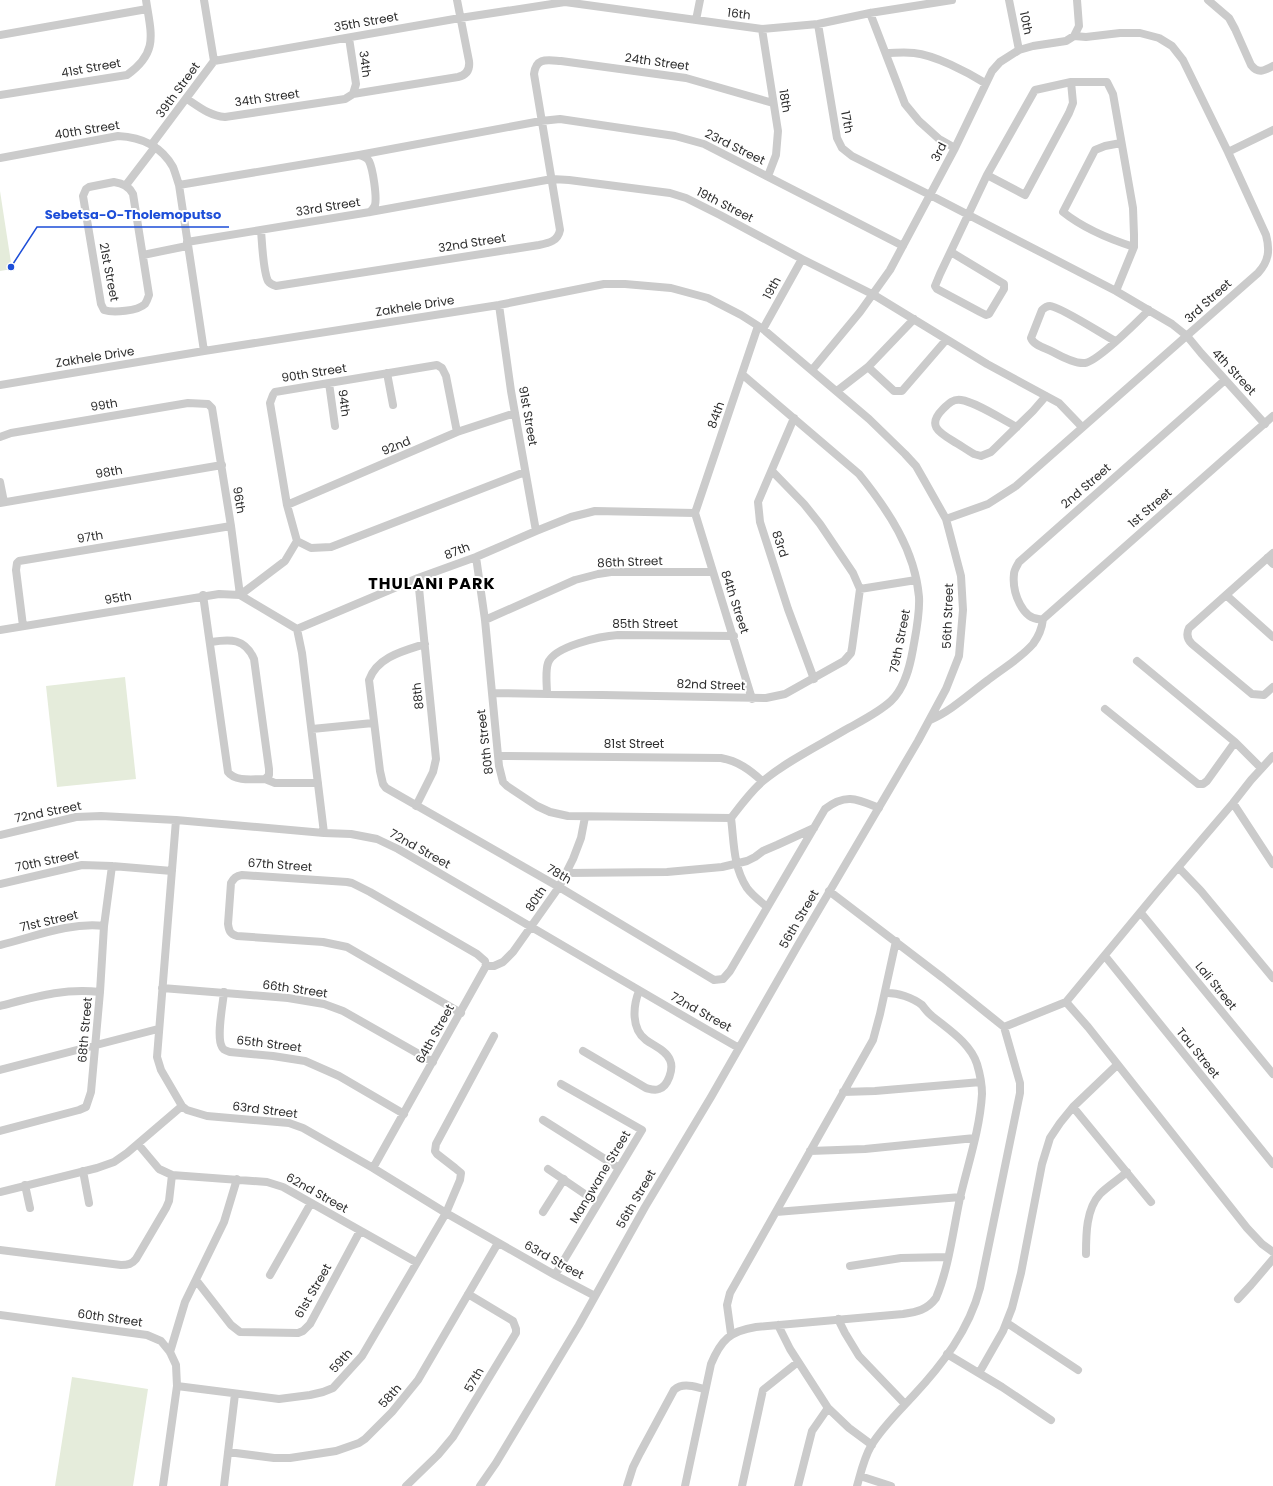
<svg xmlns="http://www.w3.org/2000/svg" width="1273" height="1486" viewBox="0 0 1273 1486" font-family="Poppins,sans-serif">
	<rect width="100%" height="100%" fill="#fff"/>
	<path fill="#e5ecdb" d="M0 191 12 269 0 271Z
		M125 677 136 779 57 787 46 686Z
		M72 1377 148 1389 133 1486H55Z"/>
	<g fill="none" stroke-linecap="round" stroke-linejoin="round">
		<path stroke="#cbcbcb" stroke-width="8" d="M1009 0 1019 50
			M1208 0 1229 18 1235 29 1251 65C1258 74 1264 71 1273 66
			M870 13 905 104 919 121 939 139 955 148
			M696 20 700 0
			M818 24 837 138 842 148 852 156 930 195 1116 291 1172 324 1187 336 1201 353 1265 424
			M762 29 778 131 776 155 768 176
			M0 35 147 9
			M1074 36 1079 26 1077 0
			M886 53C895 53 904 52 914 53 935 55 967 72 985 83
			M214 61 460 18 565 2 762 29 818 24 870 13 952 0
			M353 94 458 77C467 75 470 69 469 61L457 0
			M0 95 127 75C159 52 151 34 146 0
			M187 99C199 107 210 116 225 117L345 99 353 94 356 84 349 38
			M1121 143 1105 146 1095 150 1063 212C1083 228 1109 239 1134 247
			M152 144 214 61 204 0
			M1228 152 1273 130
			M359 155C363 156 367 157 369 161 373 169 377 197 375 205 374 208 372 210 370 212
			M0 158 118 136C141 137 161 146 173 167 175 172 177 179 179 185L204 351
			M987 175 1025 195 1069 113 1073 103 1071 82
			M114 182C122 183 129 186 133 194L149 295C148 298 147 301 145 304 138 311 113 313 104 310L101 304 83 196 86 189 89 187Z
			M126 185 155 147
			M179 185 359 155 541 121 560 119 675 136 704 144 903 246
			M261 230C262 242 263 271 268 281 270 284 273 285 276 286L539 245C549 243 558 241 560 230L534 74C536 57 547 60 561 61L686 78 773 103
			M187 242 370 212 552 179 569 180 670 193 686 198 720 215 802 259 874 295 987 364 1059 403 1082 427
			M951 252 1004 284V289L989 314 986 315 980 312 937 289 935 286 940 274 987 175 1035 90 1071 82H1107L1113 94 1133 208 1134 235V247L1116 291
			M143 255 187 246
			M499 305 511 391 536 531
			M763 329 802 259
			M1115 341C1104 335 1059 306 1050 306 1046 306 1044 308 1042 310L1031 338C1034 346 1046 348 1053 352 1062 357 1075 364 1085 363 1098 361 1138 321 1149 310
			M868 367 894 391H902L946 340
			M812 370 860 312 890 270 955 148 992 71 1000 62 1019 50 1033 46 1066 41 1074 36 1086 37 1120 33H1140L1159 38 1172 46 1183 60 1228 152 1266 235C1270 250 1269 261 1258 273L1016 486 988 504 946 519
			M387 373 393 405
			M743 375 859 474C888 510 915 550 919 597 920 614 916 632 913 649 910 666 905 688 891 701 878 713 861 721 845 730 818 746 787 761 763 781 751 791 741 805 731 818 734 841 733 867 747 888 752 895 760 901 767 907
			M329 383 335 426
			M0 385 204 351 499 305 604 284H625L671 288 708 298 741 315 763 329 869 419 905 454 916 466 924 480 946 519 961 576 963 610 959 656 946 689 918 741 798 945 711 1097 645 1207 579 1325 496 1463 480 1486
			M837 391 868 367 914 319
			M794 418 758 502 760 522 788 609 814 679
			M1017 427C1003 420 976 402 961 400 953 399 949 403 943 409 927 425 938 432 953 441 960 445 967 450 974 454L981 456 991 452 1033 411 1046 396
			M457 432 446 376 442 368 437 365 275 392 273 395 270 403 287 505 297 541 311 548 331 547 525 472
			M0 437 11 433 188 403 208 404 212 408 231 526 240 595
			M0 482 4 502
			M0 503 222 465
			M287 505 457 432 515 413
			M695 513 758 326
			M695 513 752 699
			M1273 553 1189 628C1186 634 1187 639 1192 644L1252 694 1264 695 1273 687
			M476 557 485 620 499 766 503 782 507 786 537 806 550 812 568 816 731 818
			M1267 558 1273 564
			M860 589 916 580
			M203 595 228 772C235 782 254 779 265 779L269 775V769L254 659C245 638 230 639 211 642
			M240 595 285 561 297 541
			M1226 595 1273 637
			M1043 619C1022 622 1012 591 1014 574 1014 570 1017 566 1019 562L1225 380
			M1043 619 1273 416
			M485 620 575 580 598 574 611 572H713
			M23 626 16 570 17 563 19 561 231 526
			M297 629 418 578 476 557 536 531 571 517 595 511 695 513
			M297 629 302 653 324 833
			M0 630 219 594 240 595 297 629
			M425 644C403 651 377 657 369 680L380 771 383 784 386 788 559 887 714 980 723 979 730 971 825 809C846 793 857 799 879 808
			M1137 661 1235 742 1261 768
			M492 693 766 698 785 694 844 661 851 653 852 648 860 589 853 573 820 524 804 504 772 471
			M547 694C547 685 545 672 548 663 554 646 602 636 618 635L734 636
			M1105 709 1198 784H1203L1207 781 1235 742
			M930 720C951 711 969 694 988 680 1003 668 1020 659 1033 644 1039 636 1042 628 1043 619
			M312 729 373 723
			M498 756 721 758C738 761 750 770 762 781
			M265 779 275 783H318
			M1233 803 1273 864
			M416 806 433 772 436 759 418 578
			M176 820 157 1057 161 1070 182 1106 187 1110 207 1116 289 1123 303 1128 373 1168 446 1213 555 1275 595 1296
			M0 835 76 817 101 816 176 820 324 833 351 834 377 839 398 849C512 915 625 983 739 1048
			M1179 868 1201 891 1273 978
			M566 873 667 872 722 867 747 861 755 857 763 851 777 845 814 828
			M0 884 82 865 112 866 172 871
			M829 891 943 978 1004 1027 1020 1083V1093L980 1288C969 1330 942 1365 913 1396 900 1410 880 1430 871 1446 864 1458 861 1472 857 1486
			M1141 913 1273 1074
			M0 945C34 937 69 922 104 926
			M1105 956 1273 1164
			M486 966H494L503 962 513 952 559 887 573 859 581 838 585 817
			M162 988 288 998 324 1004 343 1011 433 1062
			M224 992C223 1004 216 1037 222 1047 223 1050 227 1051 230 1052L273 1056 305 1061 339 1076 404 1114
			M1066 1002 1088 1027 1247 1228 1262 1244 1273 1252
			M0 1006C35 997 63 988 100 992
			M461 1013 347 947 323 942 237 936C230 934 229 931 228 924L231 883C234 878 236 876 242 875L347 882 352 883 370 892 477 954 485 961 486 966
			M1004 1027 1066 1002 1157 892 1233 803 1251 780 1273 756
			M583 1051 646 1088C650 1089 655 1091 659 1089 668 1086 674 1069 670 1060 666 1050 654 1046 646 1040 631 1029 633 1006 639 991
			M0 1070 158 1029
			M843 1092 875 1091 981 1082
			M1073 1107 1151 1202
			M543 1120 619 1168
			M0 1131 79 1110 86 1107 91 1092 100 992 104 926 112 866
			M138 1144 159 1169 172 1175 267 1182 283 1187 416 1262
			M810 1151 865 1149 975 1138
			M373 1168 486 966
			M548 1169 598 1203
			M83 1171 89 1203
			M25 1185 30 1208
			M0 1192 97 1168 114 1162 127 1153 182 1106
			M543 1212 564 1179
			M776 1212 961 1197
			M0 1250 121 1265C128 1265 132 1264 136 1259L166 1208 169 1201 172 1175
			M1086 1254C1086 1235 1086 1209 1100 1194 1108 1186 1118 1180 1127 1172
			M850 1266 901 1258 948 1257
			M270 1275 311 1203
			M555 1275 642 1130 561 1084
			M196 1280 231 1325 240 1332 298 1333 303 1331 310 1324 360 1231
			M1238 1299 1251 1285 1273 1259
			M0 1315 147 1335 161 1341 170 1352 176 1365 177 1386 163 1486
			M838 1319 845 1333 859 1356 905 1404
			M1007 1323 1078 1370
			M778 1325 790 1349 828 1408 849 1428 872 1445
			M731 1334 727 1305 730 1293 873 1040 880 1014 896 941
			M170 1352 185 1302 224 1222 237 1179
			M947 1354 1002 1387 1051 1420
			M979 1373 1003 1331 1012 1308 1021 1273 1042 1164 1050 1138 1060 1123 1073 1107 1117 1065
			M177 1386 279 1399 310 1395 323 1392 333 1388 362 1356 446 1213 460 1180 461 1173 455 1168 437 1154 435 1151 436 1144 494 1036
			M228 1452 274 1458H290L336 1451 359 1443 365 1439 392 1412 418 1380 498 1243
			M860 1476 891 1486
			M224 1486 235 1394
			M406 1486 438 1455 453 1437 516 1333V1329L513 1321 468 1294
			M627 1486 633 1467 640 1453 674 1390C683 1382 695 1387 705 1389
			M685 1486 711 1364C721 1340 730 1331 756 1327L903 1314C917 1312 927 1310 936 1298 949 1267 953 1231 960 1198 968 1164 980 1129 982 1094 982 1084 980 1074 977 1064 970 1043 949 1030 932 1016 928 1013 925 1009 922 1005 913 998 897 992 885 993
			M742 1486 763 1390 798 1362
			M798 1486 812 1431 828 1408"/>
	</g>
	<g text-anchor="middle" stroke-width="4" stroke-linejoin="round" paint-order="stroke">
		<g font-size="12" fill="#2e2e2e" stroke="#fff">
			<text transform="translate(739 14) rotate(7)" y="4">16th</text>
			<text transform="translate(366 22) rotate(-10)" y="4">35th Street</text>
			<text transform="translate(1026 23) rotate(78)" y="4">10th</text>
			<text transform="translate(657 62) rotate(8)" y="4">24th Street</text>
			<text transform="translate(365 64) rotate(82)" y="4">34th</text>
			<text transform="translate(91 68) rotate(-10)" y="4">41st Street</text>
			<text transform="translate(178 90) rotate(-54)" y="4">39th Street</text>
			<text transform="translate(267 98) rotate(-8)" y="4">34th Street</text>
			<text transform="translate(785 101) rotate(81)" y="4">18th</text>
			<text transform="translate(847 122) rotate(79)" y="4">17th</text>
			<text transform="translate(87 130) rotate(-9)" y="4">40th Street</text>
			<text transform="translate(735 147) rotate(26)" y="4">23rd Street</text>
			<text transform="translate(939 152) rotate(-63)" y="4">3rd</text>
			<text transform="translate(725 205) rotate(27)" y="4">19th Street</text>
			<text transform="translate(328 207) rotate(-9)" y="4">33rd Street</text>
			<text transform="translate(472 243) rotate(-9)" y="4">32nd Street</text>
			<text transform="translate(109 272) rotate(79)" y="4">21st Street</text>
			<text transform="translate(772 288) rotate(-61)" y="4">19th</text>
			<text transform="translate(1208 301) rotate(-42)" y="4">3rd Street</text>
			<text transform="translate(415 306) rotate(-9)" y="4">Zakhele Drive</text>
			<text transform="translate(95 357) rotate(-9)" y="4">Zakhele Drive</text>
			<text transform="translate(1234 372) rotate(47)" y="4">4th Street</text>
			<text transform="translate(314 373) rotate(-9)" y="4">90th Street</text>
			<text transform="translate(344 403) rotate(82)" y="4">94th</text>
			<text transform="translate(104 405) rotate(-9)" y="4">99th</text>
			<text transform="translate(716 415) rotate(-70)" y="4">84th</text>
			<text transform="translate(528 416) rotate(80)" y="4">91st Street</text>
			<text transform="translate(396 446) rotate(-23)" y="4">92nd</text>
			<text transform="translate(109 472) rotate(-10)" y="4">98th</text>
			<text transform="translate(1086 486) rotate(-41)" y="4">2nd Street</text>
			<text transform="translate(239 500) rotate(81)" y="4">96th</text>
			<text transform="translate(1150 508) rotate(-41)" y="4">1st Street</text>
			<text transform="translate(90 537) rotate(-9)" y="4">97th</text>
			<text transform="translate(780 544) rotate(72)" y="4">83rd</text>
			<text transform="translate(457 551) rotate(-21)" y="4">87th</text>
			<text transform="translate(630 562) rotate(-2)" y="4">86th Street</text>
			<text transform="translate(118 598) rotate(-10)" y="4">95th</text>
			<text transform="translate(735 602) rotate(72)" y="4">84th Street</text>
			<text transform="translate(948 616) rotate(-88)" y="4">56th Street</text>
			<text x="645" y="628">85th Street</text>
			<text transform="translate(900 641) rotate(-79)" y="4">79th Street</text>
			<text transform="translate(711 685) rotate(2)" y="4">82nd Street</text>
			<text transform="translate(418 696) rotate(-96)" y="4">88th</text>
			<text transform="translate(485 742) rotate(-97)" y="4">80th Street</text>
			<text x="634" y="748">81st Street</text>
			<text transform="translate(48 812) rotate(-11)" y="4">72nd Street</text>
			<text transform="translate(420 849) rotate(29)" y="4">72nd Street</text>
			<text transform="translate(47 861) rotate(-12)" y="4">70th Street</text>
			<text transform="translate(280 865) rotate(4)" y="4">67th Street</text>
			<text transform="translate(559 874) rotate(30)" y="4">78th</text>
			<text transform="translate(536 899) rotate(-56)" y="4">80th</text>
			<text transform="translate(799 919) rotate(-60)" y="4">56th Street</text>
			<text transform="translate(49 921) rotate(-13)" y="4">71st Street</text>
			<text transform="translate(1216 986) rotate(51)" y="4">Lali Street</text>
			<text transform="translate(295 989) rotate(8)" y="4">66th Street</text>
			<text transform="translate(701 1012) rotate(29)" y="4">72nd Street</text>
			<text transform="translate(85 1030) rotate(-85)" y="4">68th Street</text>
			<text transform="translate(435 1034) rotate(-61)" y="4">64th Street</text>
			<text transform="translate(269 1044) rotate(7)" y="4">65th Street</text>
			<text transform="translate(1198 1053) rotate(51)" y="4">Tau Street</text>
			<text transform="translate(265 1110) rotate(7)" y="4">63rd Street</text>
			<text transform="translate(600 1177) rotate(-59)" y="4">Mangwane Street</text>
			<text transform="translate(317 1193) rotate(29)" y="4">62nd Street</text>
			<text transform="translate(636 1199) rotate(-60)" y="4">56th Street</text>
			<text transform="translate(554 1260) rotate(29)" y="4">63rd Street</text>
			<text transform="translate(313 1291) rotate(-60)" y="4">61st Street</text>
			<text transform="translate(110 1318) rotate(8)" y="4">60th Street</text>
			<text transform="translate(341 1361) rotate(-49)" y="4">59th</text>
			<text transform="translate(474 1380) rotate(-60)" y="4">57th</text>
			<text transform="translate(390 1396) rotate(-49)" y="4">58th</text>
		</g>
		<g font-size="16" font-weight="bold" letter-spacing="1" fill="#000" stroke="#fff">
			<text x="432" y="589">THULANI PARK</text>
		</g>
	</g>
	<path fill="none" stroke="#1d4ed8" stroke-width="1.5" d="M11 267L37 227H229"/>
	<circle fill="#1d4ed8" stroke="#fff" stroke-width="1.5" cx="11" cy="267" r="4"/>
	<g font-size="13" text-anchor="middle" font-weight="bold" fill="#1d4ed8" stroke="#fff" stroke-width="4" stroke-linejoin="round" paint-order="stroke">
		<text x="133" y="219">Sebetsa-O-Tholemoputso</text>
	</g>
</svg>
